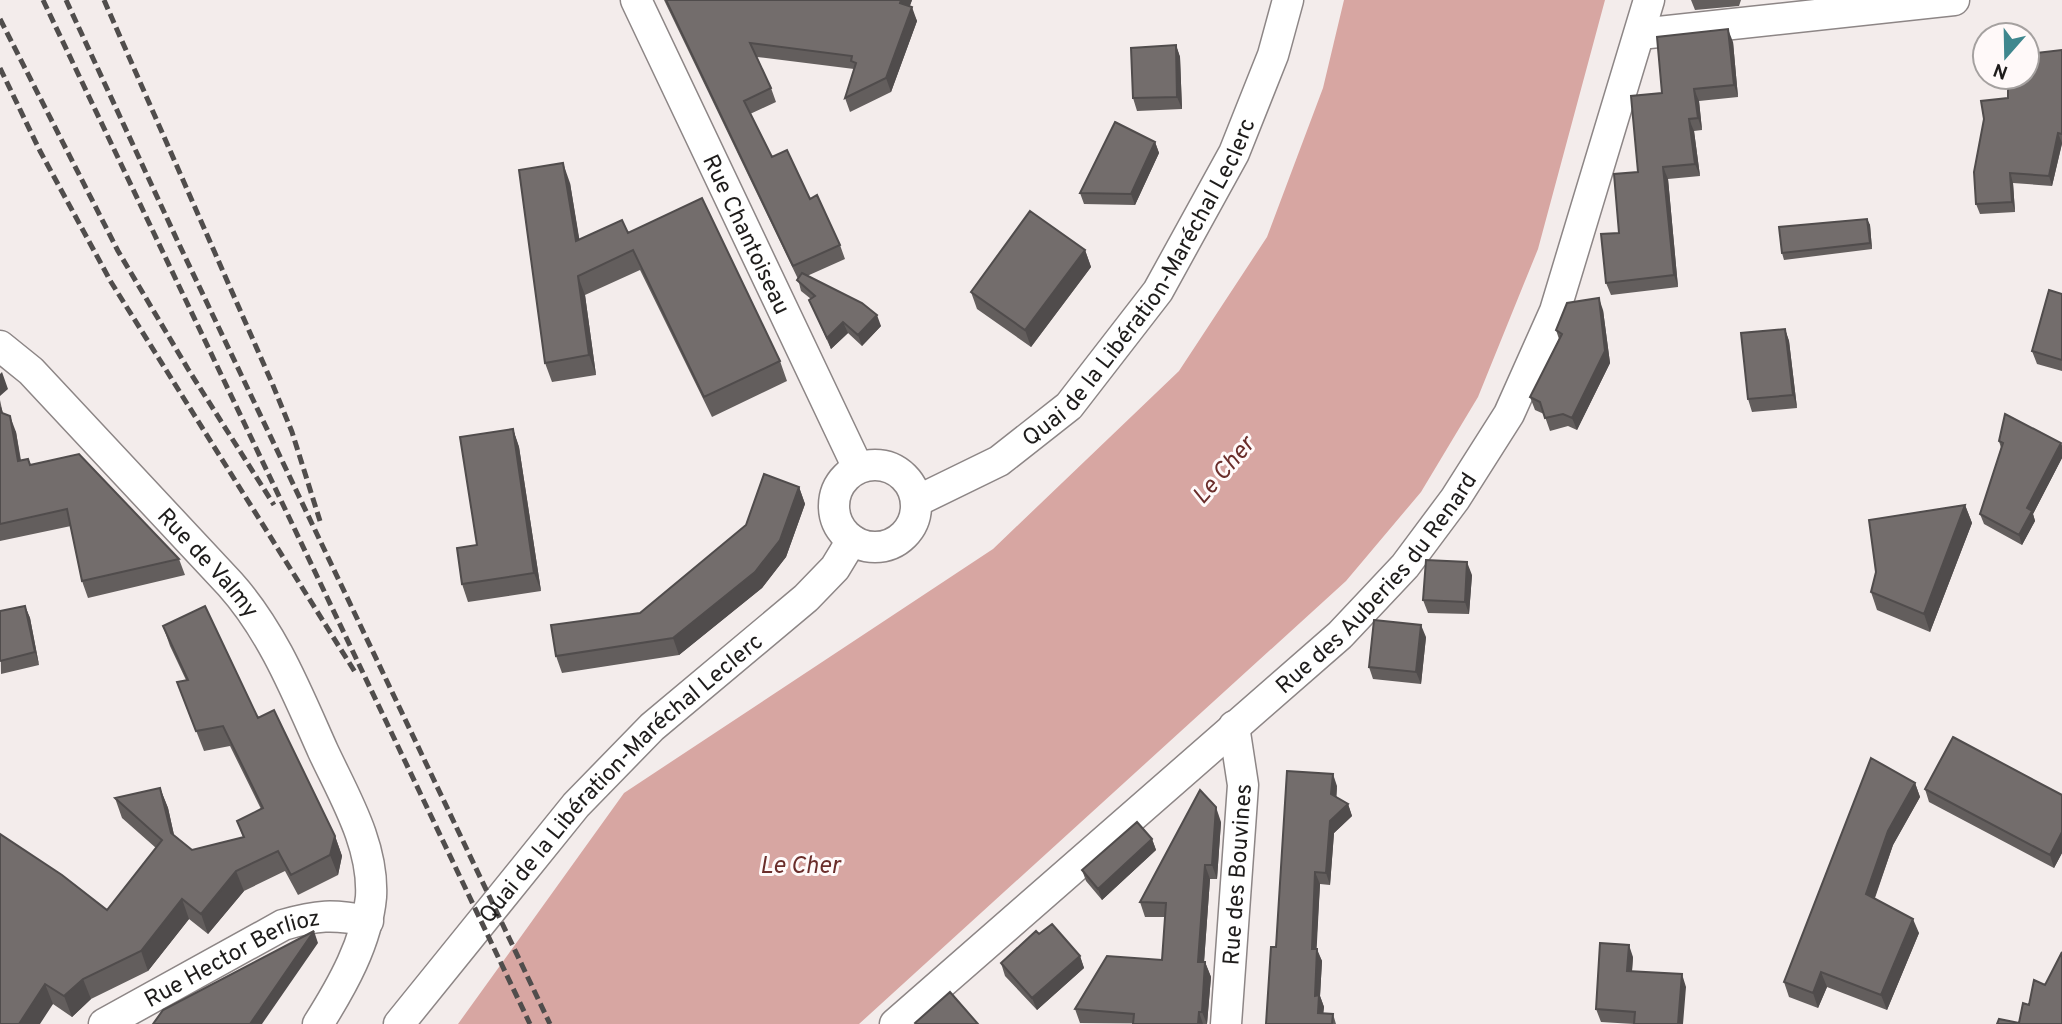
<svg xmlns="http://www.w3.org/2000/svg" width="2062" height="1024" viewBox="0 0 2062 1024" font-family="Overpass,sans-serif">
	<rect width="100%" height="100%" fill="#f3eceb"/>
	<path fill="#d7a6a2" d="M1344 0H1605L1538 249 1478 397 1421 492 1346 581 859 1024H458L624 793 993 549 1179 371 1267 237 1323 88Z"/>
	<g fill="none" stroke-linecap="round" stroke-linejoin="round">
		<g stroke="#8d8686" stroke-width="33">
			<g id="minor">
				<path id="s1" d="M636 0 858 468"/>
				<path d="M1640 34 1954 0"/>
				<path id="s2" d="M0 346 31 371 230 584C273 632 297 693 323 751 344 796 374 845 371 897 367 942 342 986 318 1024"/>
				<circle cx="875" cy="506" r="41"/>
				<path id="s3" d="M917 501 999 461 1069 406 1158 291 1234 153 1273 55 1288 0"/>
				<path id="s4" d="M104 1024 283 925C317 915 333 914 368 921"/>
				<path id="s5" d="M399 1024 576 805 652 727 806 598 835 568 852 540"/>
				<path id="s6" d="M895 1024 1340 635 1405 566 1455 499 1509 414 1555 311 1649 0"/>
				<path id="s7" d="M1226 1024 1243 785 1234 726"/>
			</g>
		</g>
		<use href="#minor" stroke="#fff" stroke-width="30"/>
		<path stroke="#504d4c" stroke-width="5" stroke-dasharray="10 5" stroke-linecap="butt" d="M43 0 530 1024
			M66 0 178 242 550 1024
			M104 0 272 383 292 432 320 521
			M0 19 118 251 188 369 274 505
			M0 68 40 151 111 282 355 672"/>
	</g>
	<path fill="#635e5d" d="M664 0H912L910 6 917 21 891 92 850 112 845 98 854 69 757 57 771 88 776 102 750 114 772 157 810 199 840 245 845 259 807 276 881 326 862 346 848 333 831 349 814 311 809 300 811 299 801 291 798 279Z
		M1691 0H1741L1739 6 1695 10Z
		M1733 42 1738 97 1699 101 1702 130 1694 131 1700 176 1668 179 1678 287 1611 295 1606 283 1619 233 1662 93Z
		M1176 45 1180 57 1182 109 1137 111 1133 98Z
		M2062 50V144L2052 186 2013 183 2015 212 1980 214 1976 204 2008 98Z
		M1155 142 1159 153 1135 205 1084 204 1080 193Z
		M570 183 579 239 628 233 780 361 787 381 712 417 640 270 585 295 596 375 552 382 545 363Z
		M1867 219 1870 225 1872 249 1784 260 1782 253Z
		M1085 250 1091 267 1031 347 977 309 971 292Z
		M2062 294V371L2037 364 2032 351Z
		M1603 310 1610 363 1577 430 1568 426 1550 431 1544 414 1535 410 1530 397 1559 339 1556 330Z
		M1785 329 1789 341 1797 408 1752 412 1748 399Z
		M0 400 3 414 16 432 21 460 28 459 31 465 179 559 185 575 88 598 82 581 71 526 0 541Z
		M513 429 519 447 541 591 468 602 462 584 477 545Z
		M1999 441 2061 443 2062 446V458L2033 514 2035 521 2022 545 1984 524 1980 514 2001 448Z
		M799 487 805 504 786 557 762 588 679 655 562 673 556 656 640 613Z
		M1965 505 1972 523 1930 632 1877 610 1871 592 1876 572Z
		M1472 575 1469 614 1428 613 1423 600Z
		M25 606 30 618 39 665 1 674 0 611Z
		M163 626 258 718 335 836 342 856 338 875 298 895 285 871 244 891 208 934 189 919 148 971 91 999 72 1017 53 1004 0 1024 107 910 156 848 122 818 115 798 160 788 168 808 174 835 192 850 243 837 237 821 261 809 230 746 204 751 177 682 186 680 170 646Z
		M1426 637 1421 684 1373 679 1369 667Z
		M1915 783 1920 797 1893 845 1875 898 1919 933 1887 1010 1827 987 1818 1008 1789 997 1784 982Z
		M1337 786 1336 797 1348 804 1352 816 1334 833 1330 885 1320 884 1316 949 1322 961 1320 996 1324 1007 1323 1014H1333L1336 1024H1266L1276 947Z
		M1925 789 2062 795V853L2054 868 1929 802Z
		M1221 822 1217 879H1210L1204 962H1205L1211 977 1207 1024 1080 1023 1075 1009 1162 960 1165 917H1145L1140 902Z
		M1152 839 1156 850 1102 900 1086 881 1082 870Z
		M1039 934 1080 956 1084 968 1037 1010 1005 976 1001 963Z
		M1633 957 1632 971 1686 987 1634 1024 1601 1022 1596 1009Z"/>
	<path fill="#504c4c" d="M901 0H912L905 17 900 3Z
		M912 7 917 21 891 92 886 78Z
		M1728 29 1733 42 1738 97 1734 85Z
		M1176 45 1180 57 1182 109 1177 97Z
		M1694 89 1699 101 1702 130 1698 118Z
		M1689 119 1694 131 1700 176 1695 164Z
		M2058 133 2062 143 2052 186 2049 176Z
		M1155 142 1159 153 1135 205 1131 194Z
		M563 163 570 183 583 261 576 241Z
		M1663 167 1668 179 1678 287 1674 275Z
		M2010 173 2013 183 2015 212 2012 202Z
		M1867 219 1870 225 1872 249 1870 243Z
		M1085 250 1091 267 1031 347 1025 330Z
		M578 276 585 295 596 375 589 355Z
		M1599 298 1603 310 1610 363 1577 430 1572 418Z
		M877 315 881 326 862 346 858 335Z
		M843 322 848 333 831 349 827 338Z
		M1785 329 1789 341 1797 408 1793 395Z
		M2 372 8 389 0 396V374Z
		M10 416 16 432 23 477 18 461Z
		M513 429 519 447 541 591 534 573Z
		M2061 443 2062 446V458L2033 514 2035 521 2022 545 2019 535 2027 508Z
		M799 487 805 504 786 557 762 588 679 655 673 638Z
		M1965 505 1972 523 1930 632 1924 614Z
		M1467 562 1472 575 1469 614 1465 602Z
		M25 606 30 618 39 665 35 652Z
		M1421 625 1426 637 1421 684 1416 672Z
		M1333 774 1337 786 1336 806 1331 794Z
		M1915 783 1920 797 1893 845 1871 908 1866 894 1888 831Z
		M160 788 168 808 178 853 171 833Z
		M1348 804 1352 816 1334 833 1330 885 1326 873 1330 821Z
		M1216 807 1221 822 1217 879 1212 865Z
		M2062 832V853L2054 868 2050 855Z
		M335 836 342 856 338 875 330 855Z
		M1152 839 1156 850 1102 900 1098 889Z
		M1205 865 1210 879 1203 976 1198 962Z
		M236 871 244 891 208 934 201 914Z
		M1315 872 1320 884 1316 961 1312 949Z
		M182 899 189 919 148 971 141 951Z
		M1913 919 1919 933 1887 1010 1881 995Z
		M314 931 318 943 262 1024H250Z
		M1629 945 1633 957 1631 984 1627 971Z
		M1317 949 1322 961 1320 996 1324 1007 1322 1024 1318 1013 1315 996Z
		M1080 956 1084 968 1037 1010 1032 998Z
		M1205 962 1211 977 1207 1024 1202 1012Z
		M1821 972 1827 987 1818 1008 1813 993Z
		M1682 974 1686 987 1683 1024H1678Z
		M83 979 91 999 72 1017 64 996Z
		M45 984 53 1004 40 1024H19Z
		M1199 1012 1203 1024H1198Z"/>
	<path fill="#736d6c" stroke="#504c4c" stroke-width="2" d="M666 0H901L900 3 912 7 886 78 845 98 856 63 851 61 852 56 750 43 771 88 744 101 772 157 787 150 810 199 817 195 840 245 793 266Z
		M1728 29 1734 85 1694 89 1698 118 1689 119 1695 164 1663 167 1674 275 1606 283 1601 234 1619 233 1614 174 1638 172 1631 96 1662 93 1657 37Z
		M1176 45 1177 97 1133 98 1131 48Z
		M2062 50V134L2058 133 2049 176 2010 173 2012 202 1976 204 1974 172 1984 119 1981 101 2008 98V77H2027V54Z
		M1115 122 1155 142 1131 194 1080 193Z
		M563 163 576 241 622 220 628 233 702 198 780 361 704 397 633 250 578 276 589 355 545 363 519 170Z
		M1030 211 1085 250 1025 330 971 292Z
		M1867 219 1870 243 1782 253 1779 227Z
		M802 273 862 303 877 315 858 335 843 322 827 338 809 300 815 296 797 280Z
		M2049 290 2062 294V360L2032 351Z
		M1599 298 1605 351 1572 418 1563 414 1545 418 1540 402 1530 397 1562 334 1556 330 1567 303Z
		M1785 329 1793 395 1748 399 1741 333Z
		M0 407 2 413 10 416 18 461 28 459 30 465 79 454 179 559 82 581 67 509 0 524Z
		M2005 414 2061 443 2027 508 2032 511 2019 535 1980 514 2003 443 1999 441Z
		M513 429 534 573 462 584 457 548 477 545 460 437Z
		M764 474 799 487 780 540 755 572 673 638 556 656 551 625 640 613 746 525Z
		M1965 505 1924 614 1871 592 1876 572 1869 520Z
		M1426 560 1467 562 1465 602 1423 600Z
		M25 606 35 652 0 661V611Z
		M205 606 258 718 274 710 284 731 335 836 330 855 291 875 278 851 236 871 201 914 182 899 141 951 83 979 64 996 45 984 19 1024H0V834L62 875 107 910 162 840 115 798 160 788 171 833 192 850 244 837 237 821 263 808 223 726 196 731 177 682 188 680 163 626Z
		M1374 620 1421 625 1416 672 1369 667Z
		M1953 737 2062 795V832L2050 855 1925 789Z
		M1871 758 1915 783 1888 831 1866 894 1913 919 1881 995 1821 972 1813 993 1784 982Z
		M1287 771 1333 774 1331 794 1348 804 1330 821 1326 873 1315 872 1312 949H1317L1315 996 1319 995 1318 1013 1333 1014 1332 1024H1266L1271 947H1276Z
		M1200 790 1216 807 1212 865H1205L1198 962H1205L1202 1012H1199L1198 1024H1133L1134 1014 1075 1009 1107 956 1162 960 1166 903 1140 902Z
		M1137 822 1152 839 1098 889 1082 870Z
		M1052 924 1080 956 1032 998 1001 963 1036 931 1039 934Z
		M314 931 250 1024H153L163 1010Z
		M1600 943 1629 945 1627 971 1682 974 1678 1024H1634L1635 1012 1596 1009Z
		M2062 952V1024H1997L1999 1019 2019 1023 2023 1003 2029 1005 2034 980 2045 985Z
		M950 992 978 1024H916L915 1023Z"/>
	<g text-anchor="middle" stroke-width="6" stroke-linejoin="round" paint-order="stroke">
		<g font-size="23" fill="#1e1c1b" stroke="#fff9f9">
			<text dy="8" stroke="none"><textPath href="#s1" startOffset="259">Rue Chantoiseau</textPath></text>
			<text dy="8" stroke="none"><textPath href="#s3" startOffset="322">Quai de la Libération-Maréchal Leclerc</textPath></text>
			<text dy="8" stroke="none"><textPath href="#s2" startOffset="301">Rue de Valmy</textPath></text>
			<text dy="8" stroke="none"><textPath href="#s6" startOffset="654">Rue des Auberies du Renard</textPath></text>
			<text dy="8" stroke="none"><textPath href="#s5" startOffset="332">Quai de la Libération-Maréchal Leclerc</textPath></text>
			<text dy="8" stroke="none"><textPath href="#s7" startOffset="150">Rue des Bouvines</textPath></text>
			<text dy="8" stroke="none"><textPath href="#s4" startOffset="145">Rue Hector Berlioz</textPath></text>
		</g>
		<g font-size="24" font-style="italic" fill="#6a2d2a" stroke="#fff9f9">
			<text transform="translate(1223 470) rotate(-49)" y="8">Le Cher</text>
			<text x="800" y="873">Le Cher</text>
		</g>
	</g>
	<g transform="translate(2006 56) rotate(200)"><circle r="33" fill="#fff9f9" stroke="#a5a1a0" stroke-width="2"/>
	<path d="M0-5L12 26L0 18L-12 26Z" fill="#3f878e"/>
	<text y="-10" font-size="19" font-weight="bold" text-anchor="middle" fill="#1e1c1b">N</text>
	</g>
</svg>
